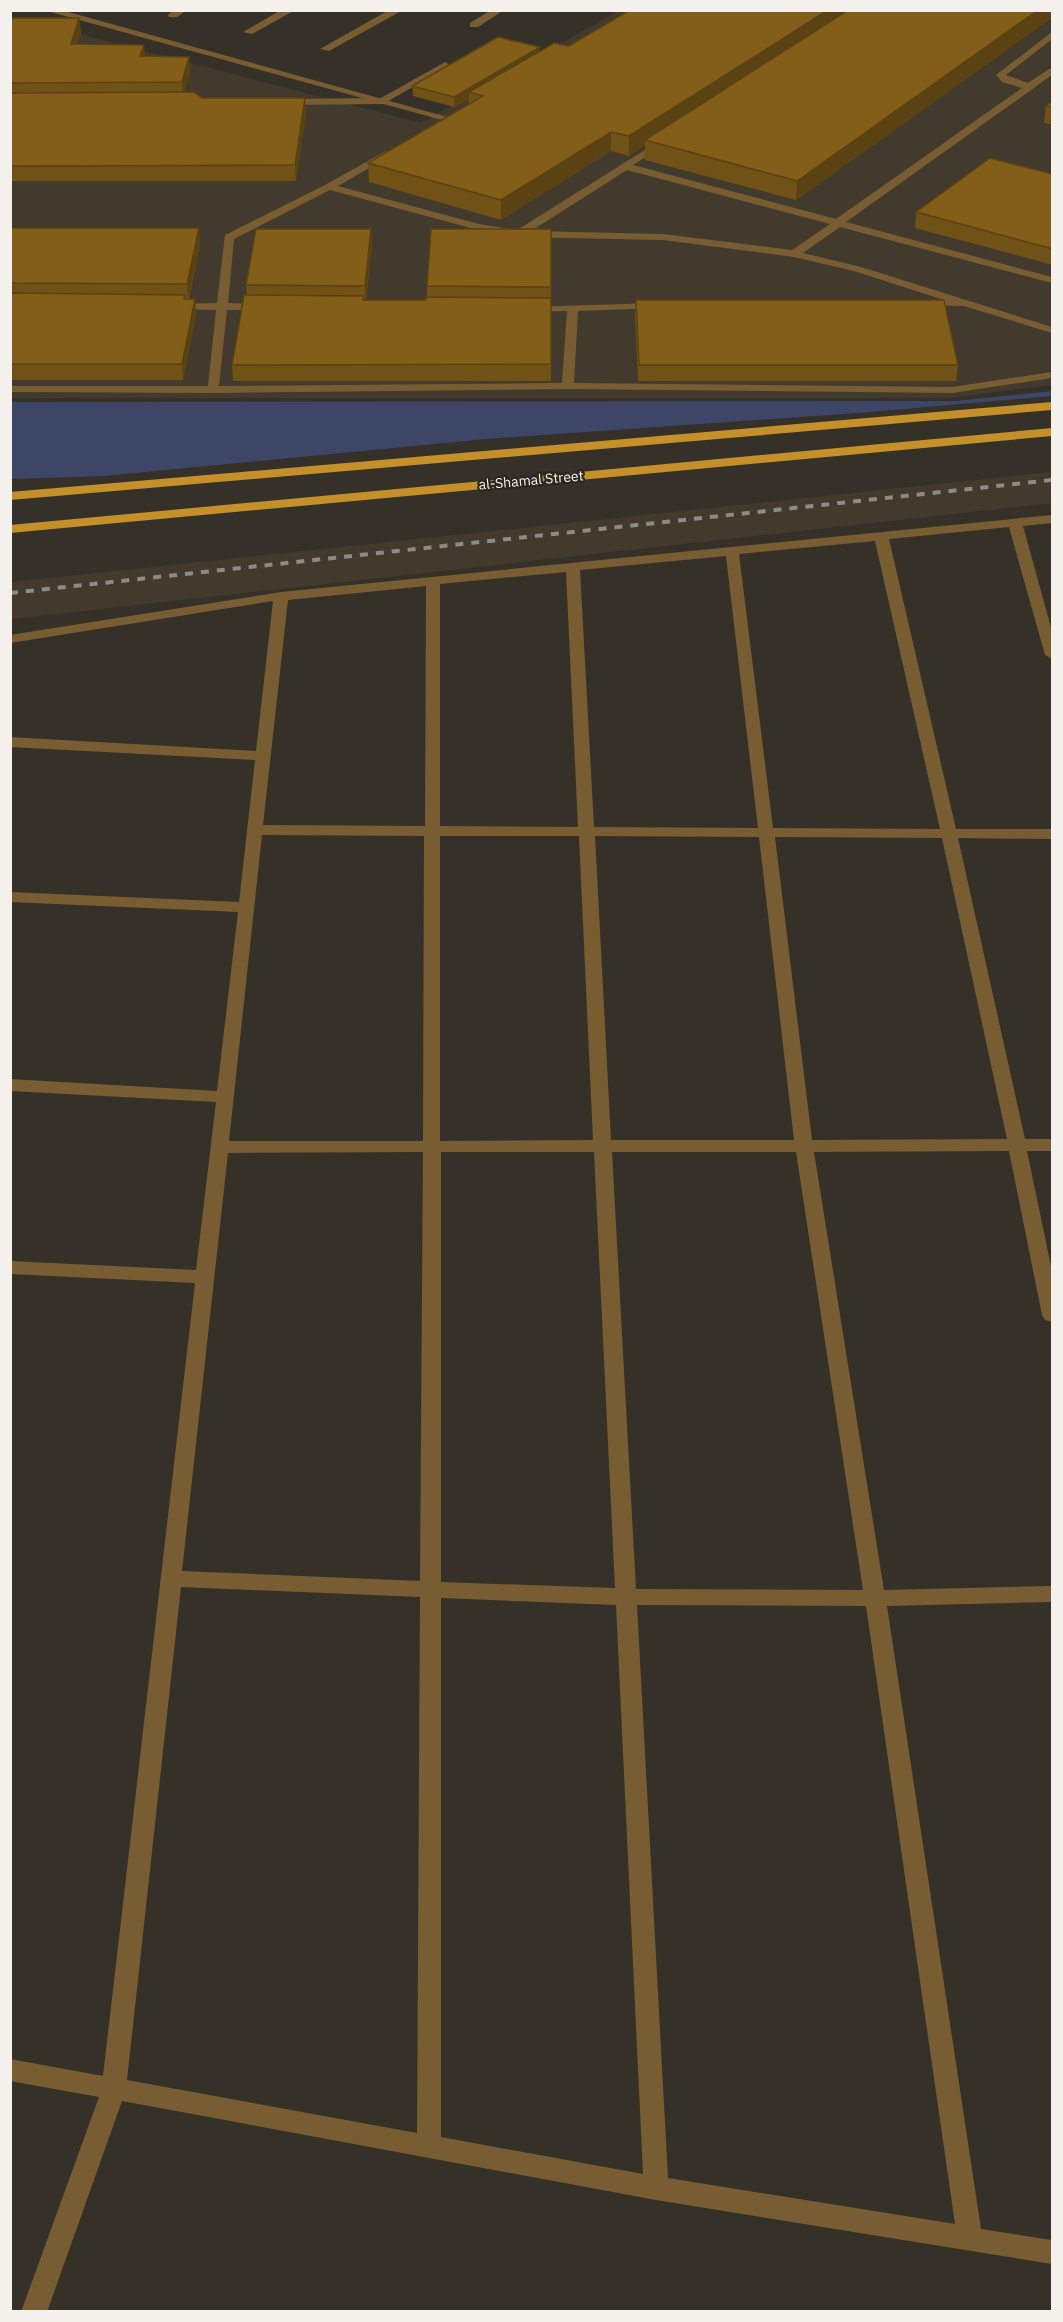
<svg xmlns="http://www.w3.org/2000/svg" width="1063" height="2322" viewBox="0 0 1063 2322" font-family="'IBM Plex Sans',sans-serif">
	<rect width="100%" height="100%" fill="#353129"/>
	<path fill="#423a2d" d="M618 11H1052V385L948 398H11L10 16 421 123Z
		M1052 472V503L11 619V582Z"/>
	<path fill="#3d4667" d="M1052 391V396L858 413 486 439 104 476 11 479V402L956 401Z"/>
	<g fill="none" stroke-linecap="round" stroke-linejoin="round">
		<path fill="#785d32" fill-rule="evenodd" d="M1052 32V39L1006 75 1028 83 1049 69 1052 68V75L846 222 1052 277V283L840 227 803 253 861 267 1052 327V333L964 306 919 305V301L944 300 854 271 794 257 663 240 519 237 478 230 330 190 234 239 228 303 265 304 271 307 265 310H227L219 386 562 383 567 311 530 312 524 309 526 307 658 303 662 304V308L578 311 574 383 952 387 1052 372V378L952 393 568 389 213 393 10 392V386H208L216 310 173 309 167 306 169 304 217 303 225 235 325 185 386 151 391 154 390 156 338 186 479 224 517 230 664 138 668 139V143L633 165 836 219 1022 88 1002 82 996 75ZM627 170 830 224 792 250 663 234 531 231Z
			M445 62 450 65 448 67 383 104 284 105 279 102 284 99 381 98Z"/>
		<path fill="#785d32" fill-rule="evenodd" d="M43 10H61L451 118 450 120H442Z
			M174 10H187L177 17H169L168 15Z
			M281 10H295L252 34 243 32Z
			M389 10H403L329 51 320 49Z
			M491 10H504L478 27H470V23Z
			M1052 515V523L1023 526 1052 631V659L1045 655 1009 527 889 539 956 829H1052V839L958 838 1025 1139H1052V1151H1027L1052 1271V1322L1045 1320 1042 1315 1009 1151 814 1152 884 1590 1052 1586V1602L887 1606 981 2229 1052 2240V2264L656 2200 122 2101 47 2312H21L99 2097 10 2081V2059L103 2076 195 1283 10 1274V1261L196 1270 216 1102 10 1091V1079L217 1091 238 912 10 902V892L239 902 255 760 10 747V737L256 751 273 601 10 643V635L281 592ZM875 541 940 829 773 828 739 554ZM726 556 758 828 594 827 580 570ZM566 572 578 827 440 826V584ZM426 586 425 826 263 825 288 600ZM262 835 424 836 423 1141H229ZM440 836H579L593 1140 440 1141ZM595 836 759 837 794 1140H611ZM775 837 942 838 1007 1139 812 1140ZM423 1152 420 1581 182 1571 228 1153ZM441 1152H594L615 1588 441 1582ZM612 1152H796L863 1590 636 1589ZM181 1587 420 1597 417 2133 127 2080ZM441 1598 616 1605 643 2174 441 2137ZM637 1605 866 1606 955 2224 668 2178Z"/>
		<path fill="#c5902a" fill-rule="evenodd" d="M1052 402V410L10 500V492Z
			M1052 428V436L10 533V525Z"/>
		<path stroke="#8e8b84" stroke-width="4" stroke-dasharray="8 8" stroke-linecap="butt" d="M10 593 1052 480"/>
	</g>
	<path fill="#705116" d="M1053 10V17L796 200 645 160V145L629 156 611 151 501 220 369 182 368 163 469 104V99L454 107 413 96 412 86 540 47V51L569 46Z
		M10 18H79L81 33 77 44 145 56 189 57 190 72 184 92 202 98 306 113 296 181H10Z
		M1053 101V125L1044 123 1046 106Z
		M1053 174V265L915 228 916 212Z
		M10 228 200 244 189 299H195L196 315 183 380H10Z
		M371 229 372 245 366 300H426L427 297V286L551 229V381H233L232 365 247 295 246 285Z
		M636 300 958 365 956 381H638L635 316Z"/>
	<path fill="#5b4212" d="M828 10H856L645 140V145L629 156V136Z
		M1038 10H1053V17L796 200 797 181Z
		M79 18 81 33 73 59 71 44Z
		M144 45 145 59 140 56Z
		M540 47V58L469 92V99L454 107V97Z
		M189 57 190 72 183 97 182 82Z
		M305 98 306 113 296 181 295 165Z
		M611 132V151L501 220V200Z
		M199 228 200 244 188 300 187 284Z
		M371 229 372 245 365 302V286Z
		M195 299 196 315 183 380 182 364Z"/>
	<path fill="#825e19" stroke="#5b4212" stroke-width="1.5" d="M630 10H828L629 136 611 132 501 200 368 163 483 96 469 92 554 43 569 46Z
		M848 10H1038L797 181 645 140Z
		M10 18H79L71 44 144 45 140 56 189 57 182 82 10 83Z
		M498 37 540 47 454 97 412 86Z
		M194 92 202 98H305L295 165 10 166V93Z
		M1053 101V107L1046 106Z
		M990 158 1053 174V249L916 212Z
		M10 228H199L187 284 10 283Z
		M256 229H371L365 286 246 285Z
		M431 229H551V287L427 286Z
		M10 293 185 295 184 299H195L182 364H10Z
		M244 295 364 296 363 300H426V297L551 298V364L232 365Z
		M636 300H944L958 365H639Z"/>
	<g text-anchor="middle" stroke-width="4.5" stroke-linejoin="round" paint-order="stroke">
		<g font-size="14" fill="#f4f1ec" stroke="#2b271f">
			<text transform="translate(531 480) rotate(-5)" y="5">al-Shamal Street</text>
		</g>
	</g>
	<rect width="1063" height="2322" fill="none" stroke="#f4f1ec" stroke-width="24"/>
</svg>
